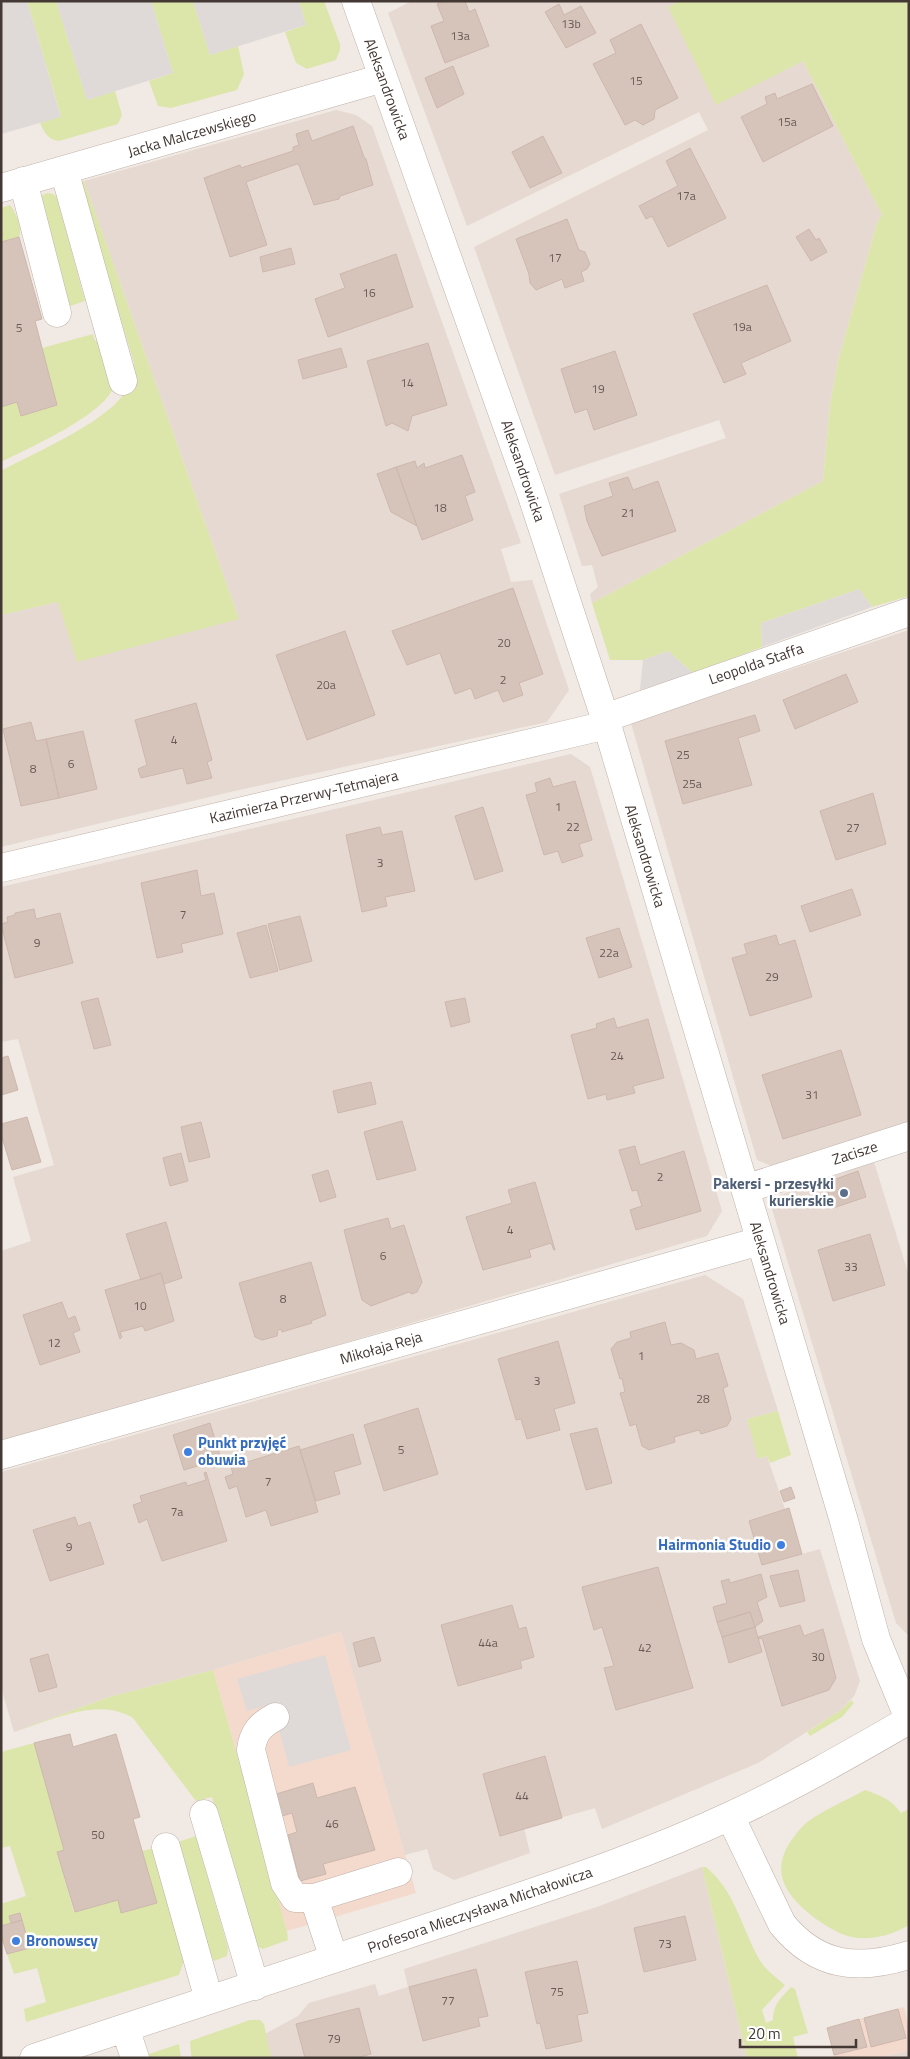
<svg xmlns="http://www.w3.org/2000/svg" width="910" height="2059" viewBox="0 0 910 2059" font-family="'Titillium Web',sans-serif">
	<rect width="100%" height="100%" fill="#f1e9e3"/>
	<path fill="#e5d9d1" d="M412 1H680L669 7 716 104 803 61 882 215 877 223 838 361 830 405 823 481 592 603 590 594 598 587 592 565 582 566 559 494 726 438 719 420 555 475 474 247 708 130 699 112 467 226 388 13Z
		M336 110 356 115 372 126 521 543 501 549 511 582 532 580 569 690 547 722 230 792 1 847V615L58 602 239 619 84 181Z
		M909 630V1126L777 1168 757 1160 631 723Z
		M571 754 590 767 722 1211 707 1236 1 1444V1251L31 1241 13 1177 54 1165 18 1039 1 1042V887Z
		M874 1162 909 1276V1636L896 1623 769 1199Z
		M705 1275 743 1299 778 1411 747 1419 759 1459 767 1456 785 1509 749 1521 762 1565 820 1549 860 1681 854 1696 841 1710 758 1763 602 1829 595 1808 524 1828 530 1853 454 1880 433 1869 427 1849 405 1855 341 1632 213 1670 109 1697 14 1732 1 1687V1472Z
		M702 1867 747 2058H271L265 2034 298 2016 309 2003 375 1984 379 1996 408 1987 404 1969 597 1907Z
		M909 2050V2058H879Z"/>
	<path fill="#f4d9cd" d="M341 1632 416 1893 287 1931 213 1670Z
		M904 2007 909 2027V2050L879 2058H835L827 2028Z"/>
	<path fill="#dce6ab" d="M27 1H56L87 100 115 91 122 115 118 124 59 141C48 140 44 132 40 123L61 116Z
		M151 1H193L210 55 238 46 244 74 237 90 171 108 158 106 149 81 173 73Z
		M299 1H324L340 44V50L336 60 307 69 296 63 285 32 306 25Z
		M680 1H909V596L872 607 859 589 761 623 762 647 693 673 668 651 643 660H610L592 603 823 481 830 405 838 361 877 223 882 215 803 61 716 105 668 7Z
		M84 181 239 619 77 662 58 602 1 615V471C34 453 110 421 127 389 132 382 132 372 134 363L79 183Z
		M47 193 53 194 57 197 85 301 67 307 39 201 41 196Z
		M10 205C16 213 23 228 19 237L1 242V208Z
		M93 334 95 341 104 339C107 351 116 368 115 381 114 411 27 449 1 462V407L17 402 21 416 57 405 42 348Z
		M778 1411 791 1455 770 1463 767 1456 758 1459 747 1419Z
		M213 1670 287 1931 288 1940 263 1949 257 1946 212 1797 196 1801 133 1718C97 1696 51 1721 14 1732L109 1697Z
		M851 1700 854 1703 842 1717 810 1736 807 1732 841 1710Z
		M34 1743 64 1850 57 1853 74 1912 118 1900 122 1913 157 1903 142 1851 154 1848 184 1960 179 1975 26 2022 24 2009 46 2002 37 1968 14 1974 7 1954 30 1948 20 1913 10 1916 11 1923 1 1926V1904L26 1896 10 1846 1 1848V1752Z
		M865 1790C880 1795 892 1800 901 1813L909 1809V1925C892 1935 877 1939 858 1938 843 1937 828 1927 816 1919 779 1891 767 1865 802 1827 812 1815 849 1799 865 1790Z
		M196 1836 228 1948 227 1956 214 1961 202 1940 175 1843Z
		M702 1867H706C735 1891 741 1926 758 1957 764 1969 776 1977 785 1985L762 2010 766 2023 773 2020C773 2004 781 1998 791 1987L795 1989 808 2033 793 2037 798 2058H747Z
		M250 2020H260L264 2024 271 2058H194L191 2055 190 2041Z
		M179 2044 181 2058H150L149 2054Z"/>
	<path fill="#dfdad8" d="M1 1H27L61 117 1 134Z
		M56 1H151L173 73 87 100Z
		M193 1H299L306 25 210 55Z
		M859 589 872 607 762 647 761 623Z
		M668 651 693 673 640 690 643 660Z
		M325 1655 351 1750 289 1767 272 1704 247 1711 237 1679Z"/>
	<path fill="#d6c4bb" stroke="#cdb7ac" d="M444 1H465L469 12 475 9 489 46 445 63 431 26 444 21 437 4Z
		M559 4 564 15 581 6 596 33 566 48 545 12Z
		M641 24 678 98 655 110 654 119 643 125 635 120 625 125 593 64 616 53 610 40Z
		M453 66 464 94 437 108 425 78Z
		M812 84 833 126 763 162 741 117 767 104 765 97 775 93 777 99Z
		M353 126 364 157 366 159 373 185 340 196 339 199 314 205 299 165 297 164 246 182 267 245 230 257 204 178 240 165 241 168 293 151V147L299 145 296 134 308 130 312 141Z
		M543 136 562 173 530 188 512 152Z
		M690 148 726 218 668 247 652 216 646 219 639 206 678 186 666 161Z
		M567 219 579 250 585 252 590 264 587 269 581 272 584 281 565 288 562 279 536 290 530 283 529 274 516 239Z
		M809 229 816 240 819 238 827 252 811 261 796 237Z
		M19 237 42 319 35 321 57 405 21 416 17 402 1 407V242Z
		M291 248 295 264 263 272 260 257Z
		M396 254 413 307 328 337 315 299 345 288 340 274Z
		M767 285 791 341 741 363 746 374 724 383 693 314Z
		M428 343 447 405 412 416 408 431 392 423 386 426 367 361Z
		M341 348 347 367 303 379 298 360Z
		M615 351 637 415 594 430 587 409 575 413 561 369Z
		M462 455 475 492 465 496 473 520 422 540 396 467 415 461 417 468 424 463 425 468Z
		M396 467 417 526 391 512 377 474Z
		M628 477 633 490 658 481 676 531 602 556 587 521 584 506 613 496 609 483Z
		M513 588 543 674 519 683 523 695 503 702 498 690 475 699 471 688 455 694 440 653 407 665 392 631Z
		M345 631 375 715 307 740 276 655Z
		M846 674 858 702 795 729 783 700Z
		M196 703 212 760 207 762 212 778 187 784 183 768 141 778 138 769 147 765 135 720Z
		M755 715 760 731 738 738 752 785 683 804 665 741Z
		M31 722 36 741 46 739 59 798 21 806 3 729Z
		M83 731 97 789 59 798 46 739Z
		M550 778 553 787 575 781 592 840 579 844 583 856 562 863 558 851 544 855 526 795 537 792 535 783Z
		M873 793 886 844 836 860 820 811Z
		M483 807 503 871 475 880 455 816Z
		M380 827 382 835 402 831 415 891 385 897 387 906 362 912 346 835Z
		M197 870 201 896 214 893 223 934 181 944 183 952 157 958 141 883Z
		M852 889 861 915 810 932 801 906Z
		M34 909 36 919 60 913 73 963 15 978 1 924 8 922 7 917 15 915V913Z
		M300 916 312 961 280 970 268 924Z
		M266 925 278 971 250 978 237 933Z
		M619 928 632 967 599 978 586 938Z
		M776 935 779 945 795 940 812 997 750 1016 732 958 747 954 744 944Z
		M98 998 111 1045 94 1049 81 1002Z
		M465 998 470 1022 451 1027 445 1002Z
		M614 1018 617 1028 648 1019 664 1078 633 1086 635 1093 607 1100 606 1094 588 1099 571 1035 597 1028 596 1024Z
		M841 1050 861 1115 783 1139 762 1075Z
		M8 1056 18 1090 1 1095V1058Z
		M371 1082 376 1104 338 1113 333 1091Z
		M27 1117 41 1162 12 1170 1 1134V1124Z
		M402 1121 416 1170 377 1180 364 1132Z
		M201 1122 210 1157 189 1162 181 1127Z
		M635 1146 640 1165 684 1151 701 1211 636 1230 630 1210 642 1206 637 1190 632 1191 619 1150Z
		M181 1153 188 1181 170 1186 163 1158Z
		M328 1170 336 1197 320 1202 312 1175Z
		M858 1171 866 1197 833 1208 825 1183Z
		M535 1182 555 1250H554L551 1243 529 1250 531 1257 483 1270 466 1217 512 1203 508 1190Z
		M388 1218 391 1229 404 1225 422 1282 417 1292 412 1294 409 1292 371 1306 362 1300 344 1230Z
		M166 1222 182 1278 164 1284 161 1273 141 1280 126 1234Z
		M870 1234 885 1285 833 1301 818 1250Z
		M311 1262 326 1315 311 1321 312 1323 282 1332 281 1329 278 1330 277 1336 262 1340 255 1337 239 1283Z
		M161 1273 174 1321 145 1331 143 1326 120 1332 122 1337 120 1339 105 1290Z
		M62 1302 68 1319 75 1316 80 1330 73 1333 80 1352 40 1365 23 1315Z
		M665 1322 671 1345 681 1343 694 1350 696 1359 718 1353 728 1386 723 1388 731 1419 727 1426 701 1434 699 1430 674 1437 675 1442 649 1450 642 1446 636 1424 630 1426 620 1393 625 1392 622 1378 620 1379 611 1349 617 1342 631 1338 630 1332Z
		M558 1341 575 1403 554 1409 560 1430 527 1439 521 1419 516 1420 498 1359Z
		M418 1408 438 1474 384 1491 364 1425Z
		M210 1423 221 1459 184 1470 173 1435Z
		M597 1428 612 1483 586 1490 570 1434Z
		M353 1434 361 1464 334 1472 340 1494 316 1501 300 1450Z
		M299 1446 318 1512 271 1526 266 1510 246 1517 237 1486 229 1489 225 1477 233 1474 231 1467Z
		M206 1472 227 1541 162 1561 147 1519 139 1523 133 1505 142 1502 140 1496 186 1482 187 1486 206 1480 204 1473Z
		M791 1487 795 1498 784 1502 780 1491Z
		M789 1508 802 1554 762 1565 749 1521Z
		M75 1517 78 1526 90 1522 104 1564 50 1581 33 1530Z
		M658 1567 693 1688 616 1710 604 1668 614 1666 602 1627 594 1630 582 1587Z
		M798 1570 805 1601 780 1607 770 1576Z
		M761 1574 767 1597 757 1602 763 1621 755 1627 750 1612 717 1622 713 1607 727 1603 721 1581 729 1579 730 1583Z
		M512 1605 519 1629 526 1627 534 1657 520 1661 522 1668 458 1686 441 1625Z
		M750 1612 755 1627 722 1637 717 1622Z
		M800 1625 804 1636 823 1629 836 1678 829 1690 782 1706 762 1638 759 1639 758 1637Z
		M755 1627 762 1652 729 1663 722 1637Z
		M374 1637 381 1661 359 1667 353 1643Z
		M48 1654 57 1687 39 1692 30 1659Z
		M70 1734 73 1747 116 1734 140 1817 133 1819 157 1903 121 1913 118 1900 75 1912 57 1852 64 1850 34 1743Z
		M545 1756 562 1818 500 1836 483 1774Z
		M313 1783 317 1798 355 1787 375 1850 323 1864 326 1874 300 1881 288 1835 297 1832 292 1813 282 1816 276 1794Z
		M20 1913 22 1920 11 1923 9 1916Z
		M685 1916 696 1960 644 1972 634 1928Z
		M22 1920 30 1948 7 1954 1 1935V1926Z
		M577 1961 588 2013 577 2015 582 2041 546 2049 540 2023 537 2024 525 1972Z
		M476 1969 488 2016 478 2018 480 2026 423 2041 409 1987Z
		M359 2008 371 2054 356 2058H305L296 2024Z
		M898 2009 906 2038 871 2047 864 2018Z
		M859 2019 867 2047 834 2055 827 2028Z"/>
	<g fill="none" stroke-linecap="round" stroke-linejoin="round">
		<g stroke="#bfb1a9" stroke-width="29">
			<path id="minor" d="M356 1 531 493 605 718 844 1521 876 1639 909 1719
				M64 170 123 381
				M23 181 57 313
				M1 188 383 78
				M605 718 909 612
				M1 868 607 725
				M745 1189 909 1136
				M1 1455 760 1241
				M275 1717C260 1725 253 1733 251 1750L285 1883 295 1898H314
				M204 1814 255 1986
				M730 1816 782 1924C817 1967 858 1971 909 1955
				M166 1847 209 2000
				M334 1959 314 1898 398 1872
				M125 2028 135 2058
				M34 2058C173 2012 312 1966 451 1920 545 1888 640 1858 730 1816 791 1788 850 1754 909 1720"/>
		</g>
		<use href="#minor" stroke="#fff" stroke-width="28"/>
	</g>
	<circle fill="#5c6f8a" stroke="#fff" stroke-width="2" cx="844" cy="1193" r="5"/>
	<g fill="#3f7fe0" stroke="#fff" stroke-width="2">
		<circle cx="188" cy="1452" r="5"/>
		<circle cx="781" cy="1545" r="5"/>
		<circle cx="16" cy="1941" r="5"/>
	</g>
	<g text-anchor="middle" stroke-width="5" stroke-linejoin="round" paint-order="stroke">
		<g font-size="12" fill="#685b55">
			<text x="571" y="28">13b</text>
			<text x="460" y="40">13a</text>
			<text x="636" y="85">15</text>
			<text x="787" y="126">15a</text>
			<text x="686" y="200">17a</text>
			<text x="555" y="262">17</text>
			<text x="369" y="297">16</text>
			<text x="742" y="331">19a</text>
			<text x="19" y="332">5</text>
			<text x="407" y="387">14</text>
			<text x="598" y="393">19</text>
			<text x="440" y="512">18</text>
			<text x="628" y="517">21</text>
			<text x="504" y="647">20</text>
			<text x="503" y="684">2</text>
			<text x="326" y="689">20a</text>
			<text x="174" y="744">4</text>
			<text x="683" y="759">25</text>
			<text x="71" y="768">6</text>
			<text x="33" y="773">8</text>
			<text x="692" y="788">25a</text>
			<text x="558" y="811">1</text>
			<text x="573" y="831">22</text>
			<text x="853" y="832">27</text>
			<text x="380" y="867">3</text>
			<text x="183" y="919">7</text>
			<text x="37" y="947">9</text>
			<text x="609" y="957">22a</text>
			<text x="772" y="981">29</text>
			<text x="617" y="1060">24</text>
			<text x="812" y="1099">31</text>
			<text x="660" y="1181">2</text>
			<text x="510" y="1234">4</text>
			<text x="383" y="1260">6</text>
			<text x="851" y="1271">33</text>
			<text x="283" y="1303">8</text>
			<text x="140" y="1310">10</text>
			<text x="54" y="1347">12</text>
			<text x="641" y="1360">1</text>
			<text x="537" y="1385">3</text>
			<text x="703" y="1403">28</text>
			<text x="401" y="1454">5</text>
			<text x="268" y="1486">7</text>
			<text x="177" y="1516">7a</text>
			<text x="69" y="1551">9</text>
			<text x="488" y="1647">44a</text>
			<text x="645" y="1652">42</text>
			<text x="818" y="1661">30</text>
			<text x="522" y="1800">44</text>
			<text x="332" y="1828">46</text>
			<text x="98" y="1839">50</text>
			<text x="665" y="1948">73</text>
			<text x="557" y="1996">75</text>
			<text x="448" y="2005">77</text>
			<text x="334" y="2043">79</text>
		</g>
		<g font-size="15" fill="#433833" stroke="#fff">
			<text transform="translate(387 89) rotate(70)" y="5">Aleksandrowicka</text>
			<text transform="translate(192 134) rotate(-16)" y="5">Jacka Malczewskiego</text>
			<text transform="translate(523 471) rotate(71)" y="5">Aleksandrowicka</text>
			<text transform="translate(756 664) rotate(-19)" y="5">Leopolda Staffa</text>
			<text transform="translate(304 797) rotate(-13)" y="5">Kazimierza Przerwy-Tetmajera</text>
			<text transform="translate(645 856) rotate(73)" y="5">Aleksandrowicka</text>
			<text transform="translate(855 1153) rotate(-18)" y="5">Zacisze</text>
			<text transform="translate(770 1273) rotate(73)" y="5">Aleksandrowicka</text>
			<text transform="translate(381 1348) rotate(-16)" y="5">Mikołaja Reja</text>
			<text transform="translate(480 1910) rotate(-19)" y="5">Profesora Mieczysława Michałowicza</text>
		</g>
		<g font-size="15" font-weight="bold" fill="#4e5e75" stroke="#fff" text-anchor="end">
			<text x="834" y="1189">Pakersi - przesyłki<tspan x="834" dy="17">kurierskie</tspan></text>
		</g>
		<g font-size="15" font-weight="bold" fill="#366cbe" stroke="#fff" text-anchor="start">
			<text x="198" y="1448">Punkt przyjęć<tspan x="198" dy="17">obuwia</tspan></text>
			<text x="771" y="1550" text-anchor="end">Hairmonia Studio</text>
			<text x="26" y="1946">Bronowscy</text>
		</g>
	</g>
	<rect width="910" height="2059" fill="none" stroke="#433833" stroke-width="5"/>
	<path d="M740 2039v8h116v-8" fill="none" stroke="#433833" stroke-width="2.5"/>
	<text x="748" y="2039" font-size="15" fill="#433833" stroke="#ffffff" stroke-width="4" paint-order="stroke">20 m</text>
</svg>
